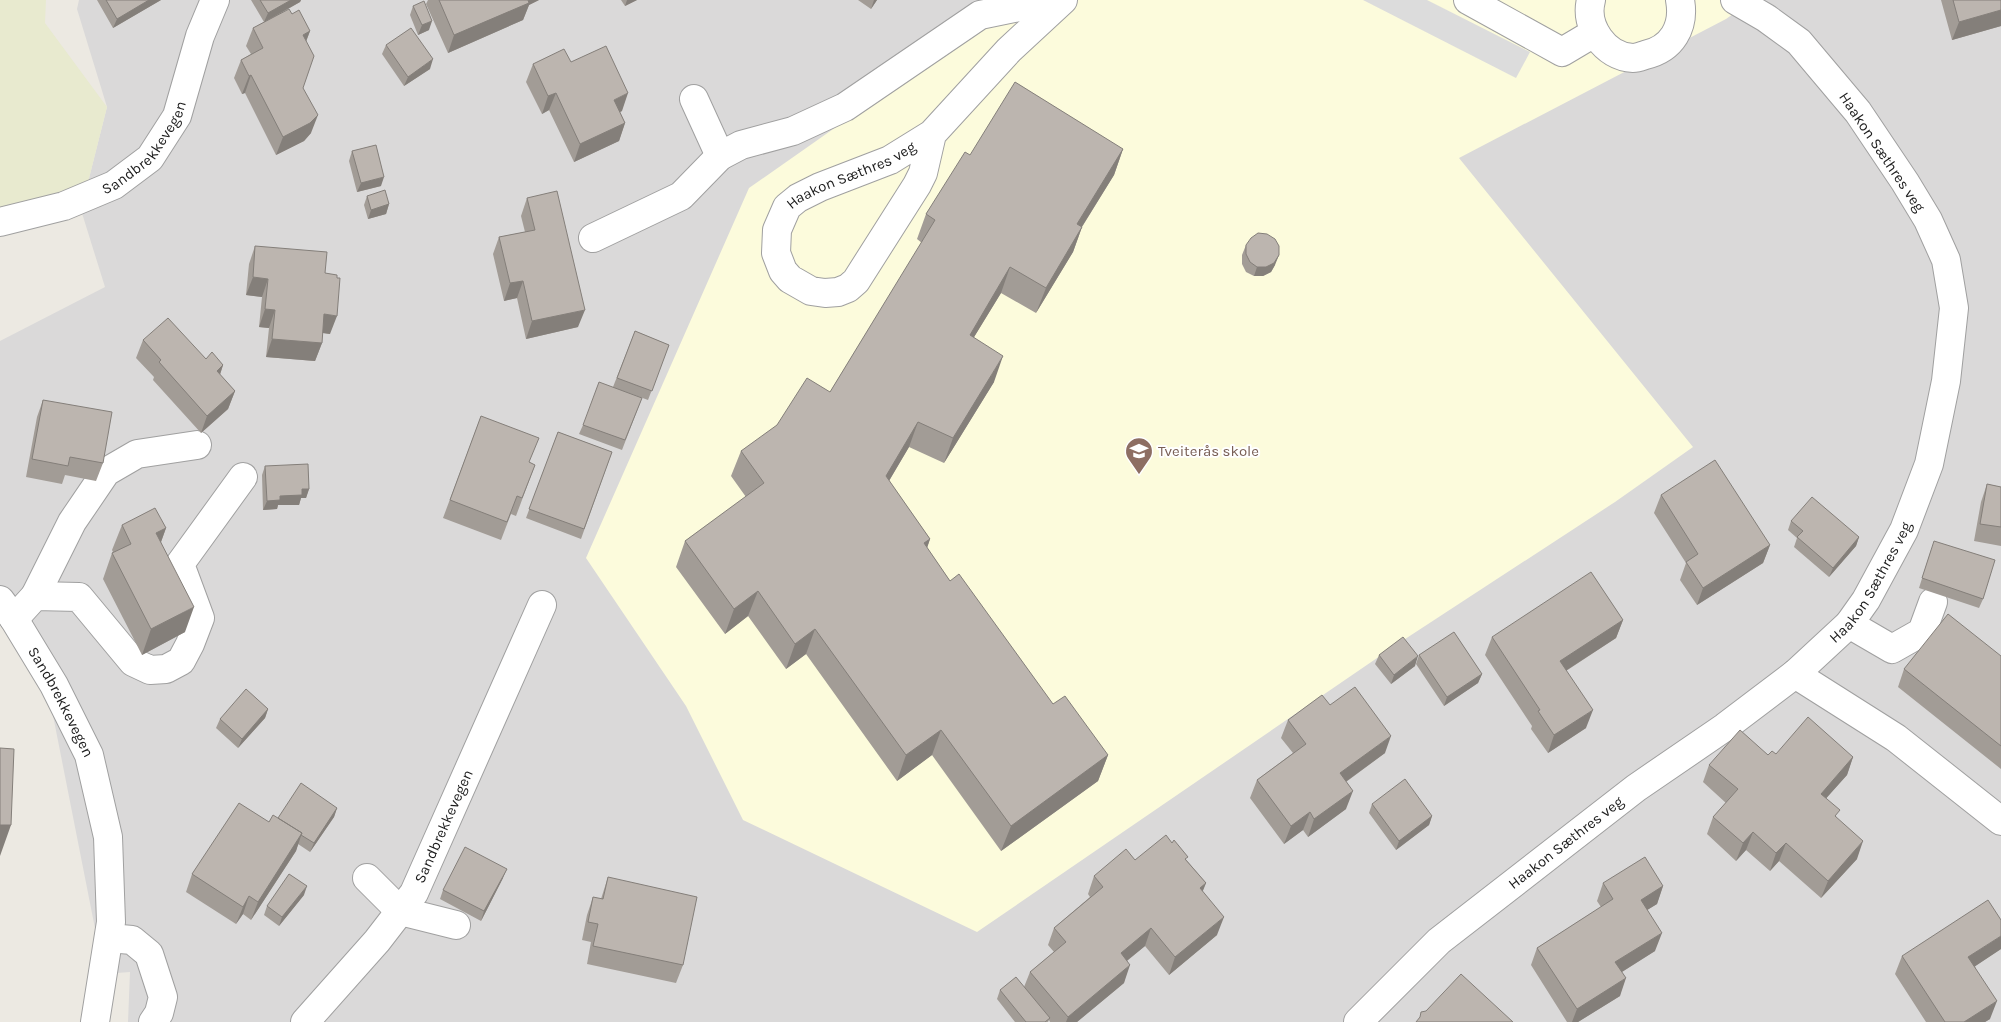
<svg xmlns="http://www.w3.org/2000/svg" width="2001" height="1022" viewBox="0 0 2001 1022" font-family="Karla,sans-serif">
	<rect width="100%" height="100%" fill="#ece9e2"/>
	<path fill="#dad9d9" d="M79 0H2001V1022H128L130 972 104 974 47 685 0 599V341L105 287 81 210 107 107 77 9Z"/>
	<path fill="#fcfbdc" d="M1017 0H1753L1726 19 1459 158 1693 447 1615 502 1399 643 977 932 743 820 686 706 586 558 749 188Z"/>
	<path fill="#e8eacf" d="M0 0H46L45 23 107 107 81 210 0 227Z"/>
	<path fill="#dcdcdc" d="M1363 0H1427L1530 52 1516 78Z"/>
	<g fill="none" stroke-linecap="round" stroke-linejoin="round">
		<g stroke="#a0a0a0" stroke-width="30">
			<g id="minor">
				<path d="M1468 0 1562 52 1594 33"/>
				<path d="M1591 0C1584 26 1605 57 1633 58 1637 58 1642 56 1645 55 1672 49 1685 27 1680 0"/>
				<path d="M694 99 720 156"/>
				<path id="s1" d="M932 134 923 173 917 185 856 281 848 288 838 292 825 293 811 291 790 279 783 271 776 253 777 230 787 207 798 198 820 187 890 160 932 134 1009 50 1063 0"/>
				<path id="s2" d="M0 222 64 206 114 185 150 158 177 116 200 36 215 0"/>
				<path d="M593 238 681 196 720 156 741 145 793 131 845 107 980 15 1053 0"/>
				<path d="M35 596 72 522 106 472 137 454 197 445"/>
				<path id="s3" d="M0 600 14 619 54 685 89 755 108 837 111 922 95 1022"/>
				<path d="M14 619 35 596 79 597 133 662 150 670 166 669 181 661 190 644 200 618 180 564 243 477"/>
				<path d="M1849 624 1892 649 1922 632 1933 602"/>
				<path d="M1795 674 1896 738 2001 821"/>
				<path d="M367 878 400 911 456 925"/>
				<path d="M109 938 132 940 149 954 163 997 159 1013 153 1022"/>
				<path id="s4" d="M305 1022 377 941 414 893 542 605"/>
				<path id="s5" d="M1358 1022 1439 941 1636 788 1725 727 1795 674 1849 624 1866 600 1904 530 1929 464 1946 381 1954 308 1946 260 1928 220 1905 182 1858 112 1799 42 1766 18 1735 0"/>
			</g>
		</g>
		<use href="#minor" stroke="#fff" stroke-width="28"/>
	</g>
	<path fill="#a29c96" d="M97 0H161L113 28Z
		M251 0H301L300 2 271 19 292 14 310 31 306 42 303 88 311 133 304 141 276 155 245 93 242 94 234 78 241 60 251 54 246 46 253 28 264 22Z
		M428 0H539L529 5 523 20 448 53 426 4Z
		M621 0H637L625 6Z
		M858 0H877L871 9Z
		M1941 0H2001V26L1952 40Z
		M413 6 429 30 418 35 410 15Z
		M386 45 430 69 404 86 382 54Z
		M571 62 622 111 620 112 625 123 619 141 574 162 549 110 542 114 526 82 533 64Z
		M1123 149 1114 175 1082 227 1073 252 1036 313 1001 293 974 337 994 382 944 463 909 447 889 481 930 539 927 548 950 581 1053 704 1108 755 1098 781 1001 851 932 755 897 781 806 654 786 669 748 616 725 634 676 567 685 541 746 497 731 476 741 451 830 392 922 243 917 239 926 214 970 155Z
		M352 151 381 186 357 192 349 161Z
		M367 196 389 204 386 214 368 219 364 205Z
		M527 198 578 327 526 339 517 298 504 301 493 254 499 237 525 232 521 216Z
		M1246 245 1275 265 1271 272 1263 276H1254L1246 272 1242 264V255Z
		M255 246 325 273 330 334 322 333V343L315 361 266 357 269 328 259 327 262 297 246 295 249 264Z
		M635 331 669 345 648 400 621 390 642 398 622 450 579 434 583 425 613 387Z
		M143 340 206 359 223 365 220 375 235 391 228 409 201 433 153 380 154 377 136 358Z
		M43 400 103 463 96 481 65 475 62 484 26 477 37 417Z
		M481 416 529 462 535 465 516 516 511 514 501 540 443 518Z
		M558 432 612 452 581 539 526 518Z
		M265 466 309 489 306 498H301L299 505H278L277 509 263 510 262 475Z
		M1987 484 2001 487V546L1974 541 1981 502Z
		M1661 495 1770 545 1763 563 1697 605 1680 580 1686 563 1654 513Z
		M1791 521 1859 537 1856 546 1829 577 1794 547 1797 538 1788 530Z
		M122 525 166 528 161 542 185 632 142 655 103 579 112 553 113 552 112 550Z
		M1931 550 1983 599 1979 608 1919 588Z
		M1623 620 1616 638 1566 671 1586 728 1548 753 1531 729 1532 726 1485 655 1492 637Z
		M1379 655 1415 666 1391 684 1375 664Z
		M1419 655 1482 674 1478 683 1444 706 1416 664Z
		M2001 656V769L1898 687 1904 669Z
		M1330 705 1385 753 1346 782V809L1308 837 1303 830 1284 844 1250 798 1257 780 1293 753 1281 738 1288 720Z
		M268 709 265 718 238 748 216 728 220 719Z
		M1776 754 1853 757 1847 775 1826 798 1837 818 1857 859 1821 898 1779 861 1770 871 1746 850 1736 861 1707 834 1713 817 1726 803 1703 782 1709 765Z
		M1372 804 1432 816 1429 825 1396 850 1369 813Z
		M337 808 334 817 310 852 298 844 296 851 251 920 243 914 236 924 186 892 192 874 269 822 278 818Z
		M1172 843 1206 883 1202 891 1217 935 1169 975 1145 946 1127 961 1124 983 1077 1022H1050L1049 1020 1048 1022H1015L997 999 1000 990 1024 987 1030 972 1054 952 1048 945 1054 928 1090 897 1088 894 1094 876 1135 860Z
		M608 877 683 965 676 983 587 964 591 942 582 940 587 915 593 897 601 899Z
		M503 878 481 921 440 899 443 890Z
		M1603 883 1663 886 1657 904 1647 910 1655 951 1622 972 1620 996 1578 1022H1567L1531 965 1537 948 1601 907 1597 901Z
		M304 895 279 926 264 915 267 906Z
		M2001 949 1975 966 1990 1019 1985 1022H1926L1895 974 1902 956Z"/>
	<path fill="#847f7a" d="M149 0H161L113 28 117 19Z
		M291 0H301L300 2 264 22 268 13Z
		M521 0H539L529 5 523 20 448 53 454 35Z
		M627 0H637L625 6Z
		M874 0H877L871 9Z
		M2001 10V26L1952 40 1959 22Z
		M432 21 429 30 418 35 422 25Z
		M310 31 303 49V35Z
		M433 59 430 69 404 86 408 77Z
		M251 75 245 93 242 94 249 76Z
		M556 93 549 110 542 114 548 96Z
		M628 93 622 111 607 118 614 100Z
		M318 115 311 133 304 141 276 155 283 137Z
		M625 123 619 141 574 162 580 144Z
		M1123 149 1114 175 1068 249 1077 224Z
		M384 177 381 186 357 192 361 183Z
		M389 204 386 214 368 219 371 210Z
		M1082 227 1073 252 1036 313 1046 288Z
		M1279 255 1275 265 1271 272 1263 276H1254L1257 267Z
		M1010 267 1001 293 960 360 970 335Z
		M253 277 268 279 262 297 246 295Z
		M523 281 517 298 504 301 510 283Z
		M265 309 275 310 269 328 259 327Z
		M585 310 578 327 526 339 532 321Z
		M324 314 337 316 330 334 317 332Z
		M272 339 322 343 315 361 266 357Z
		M1003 356 994 382 944 463 953 438Z
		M223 365 217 383V371Z
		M235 391 228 409 201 433 207 416Z
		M918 422 909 447 877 501 886 476Z
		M302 489H309L306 498H301L299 505H278L277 509 263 510 267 501Z
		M166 528 157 553 156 533Z
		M1859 537 1856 546 1829 577 1833 568Z
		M930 539 921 565 924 543Z
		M1770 545 1763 563 1697 605 1703 588Z
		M758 591 748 616 725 634 734 609Z
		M194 607 185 632 142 655 151 629Z
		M1623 620 1616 638 1553 679 1560 661Z
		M815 629 806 654 786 669 795 644Z
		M1418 656 1415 666 1391 684 1394 675Z
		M1482 674 1478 683 1444 706 1447 697Z
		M268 709 265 718 238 748 242 739Z
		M1593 710 1586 728 1548 753 1554 735Z
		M941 730 932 755 897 781 906 755Z
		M1391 736 1385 753 1333 791 1340 773Z
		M1108 755 1098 781 1001 851 1011 826Z
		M1853 757 1847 775 1814 812 1821 794Z
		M1353 791 1346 809 1308 837 1314 819Z
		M337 808 334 817 310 852 314 843Z
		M1310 812 1303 830 1284 844 1291 826Z
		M1432 816 1429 825 1396 850 1399 841Z
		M0 825H11L0 856Z
		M1753 832 1746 850 1736 861 1743 843Z
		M302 833 296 851 251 920 258 902Z
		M1863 841 1857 859 1821 898 1828 881Z
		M1786 843 1779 861 1770 871 1776 853Z
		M507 869 503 878 481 921 484 911Z
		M1206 883 1199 901 1200 888Z
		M307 886 304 895 279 926 282 917Z
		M1663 886 1657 904 1634 918 1641 900Z
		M249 896 243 914 236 924 243 907Z
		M1224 917 1217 935 1169 975 1175 957Z
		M1151 928 1145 946 1114 971 1121 953Z
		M1662 933 1655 951 1609 980 1615 962Z
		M2001 936V949L1962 975 1968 957Z
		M1130 965 1124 983 1077 1022H1066L1068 1017Z
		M1626 978 1620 996 1578 1022H1572L1577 1009Z
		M1997 1001 1990 1019 1985 1022H1964Z"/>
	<path fill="#bcb5af" stroke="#847f7a" d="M106 0H149L117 19Z
		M260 0H291L268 13Z
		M439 0H528L529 3 454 35Z
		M1953 0H2001V10L1959 22Z
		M424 1 432 21 422 25 413 6Z
		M289 9 292 14 299 10 310 31 303 35 314 56 303 88 318 115 310 123 283 137 251 75 249 76 241 60 263 48 253 28Z
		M411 28 433 59 408 77 386 45Z
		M606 46 628 93 614 100 625 123 580 144 556 93 548 96 533 64 564 49 571 62Z
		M1015 82 1123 149 1077 224 1082 227 1046 288 1010 267 970 335 1003 356 953 438 918 422 886 476 930 539 924 543 950 581 959 574 1053 704 1065 696 1108 755 1011 826 941 730 906 755 815 629 795 644 758 591 734 609 685 541 764 483 741 451 777 425 807 378 830 392 935 220 926 214 965 152 970 155Z
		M376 145 384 177 361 183 352 151Z
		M385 190 389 204 371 210 367 196Z
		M557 191 585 310 532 321 523 281 510 283 499 237 535 230 527 198Z
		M1258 233 1267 234 1275 239 1279 246V255L1274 263 1266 267H1257L1250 262 1246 254V245L1251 238Z
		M255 246 327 252 325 273 337 275V278H340L337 316 324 314 322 343 272 339 275 310 265 309 268 279 253 277Z
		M168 318 206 359 212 352 223 365 217 371 235 391 207 416 159 362 161 360 143 340Z
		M635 331 669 345 652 391 617 378Z
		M599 382 642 398 625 440 583 425Z
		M43 400 112 412 103 463 70 457 68 466 32 459Z
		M481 416 539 438 529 462 535 465 522 498 517 496 507 522 450 500Z
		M558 432 612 452 584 529 529 509Z
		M1715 460 1770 545 1703 588 1686 562 1698 554 1661 495Z
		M308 464 309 489H302V495L280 496V500L267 501 265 466Z
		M1987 484 2001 487V527L1980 524Z
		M1812 497 1859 537 1833 568 1797 537 1803 531 1791 521Z
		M155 508 166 528 156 533 194 607 151 629 112 553 131 544 122 525Z
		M1934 541 1995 560 1983 599 1922 578Z
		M1591 572 1623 620 1560 661 1593 710 1554 735 1538 711 1540 710 1492 637Z
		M1948 614 2001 656V746L1904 669Z
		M1454 632 1482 674 1447 697 1419 655Z
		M1403 637 1418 656 1394 675 1379 655Z
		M1355 687 1391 736 1340 773 1353 791 1314 819 1310 812 1291 826 1257 780 1306 744 1288 720 1322 695 1330 705Z
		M246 689 268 709 242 739 220 719Z
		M1808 717 1853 757 1821 794 1840 810 1835 816 1863 841 1828 881 1786 843 1776 853 1753 832 1743 843 1713 817 1738 789 1709 765 1740 730 1768 755 1772 751 1776 754Z
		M0 748 14 749 11 825H0Z
		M1405 779 1432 816 1399 841 1372 804Z
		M301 783 337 808 314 843 301 835 302 833 278 818Z
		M239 803 269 822 273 815 302 833 258 902 249 896 243 907 192 874Z
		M1166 835 1172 843 1174 840 1188 857 1185 859 1206 883 1200 888 1224 917 1175 957 1151 928 1121 953 1130 965 1068 1017 1030 972 1066 942 1054 928 1103 887 1094 876 1126 849 1135 860Z
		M465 847 507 869 484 911 443 890Z
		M1645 857 1663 886 1641 900 1662 933 1615 962 1626 978 1577 1009 1537 948 1613 899 1603 883Z
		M289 874 307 886 282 917 267 906Z
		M608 877 697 897 683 965 593 946 598 924 588 922 593 897 603 899Z
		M1988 900 2001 920V936L1968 957 1997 1001 1964 1022H1945L1902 956Z
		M1461 974 1513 1022H1416L1420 1017 1421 1012 1426 1011Z
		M1016 977 1050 1018 1045 1022H1026L1000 990Z"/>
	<defs>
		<g id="school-pin" transform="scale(1.4375)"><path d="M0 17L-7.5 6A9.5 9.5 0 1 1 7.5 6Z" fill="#8d6e63" stroke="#fff"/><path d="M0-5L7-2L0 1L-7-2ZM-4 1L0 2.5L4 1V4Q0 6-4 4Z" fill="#fff"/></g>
	</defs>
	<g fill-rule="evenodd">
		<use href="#school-pin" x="1139" y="451"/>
	</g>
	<g text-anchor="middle" stroke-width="4" stroke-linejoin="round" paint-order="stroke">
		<g font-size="15" fill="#1c1c1c" stroke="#fff">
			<text dy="5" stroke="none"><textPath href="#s2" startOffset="169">Sandbrekkevegen</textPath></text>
			<text transform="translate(1882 152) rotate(56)" y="5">Haakon Sæthres veg</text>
			<text dy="5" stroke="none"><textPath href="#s1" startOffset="390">Haakon Sæthres veg</textPath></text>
			<text dy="5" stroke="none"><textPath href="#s5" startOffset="680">Haakon Sæthres veg</textPath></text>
			<text dy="5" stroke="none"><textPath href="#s3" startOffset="119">Sandbrekkevegen</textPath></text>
			<text dy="5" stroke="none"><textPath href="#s4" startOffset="242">Sandbrekkevegen</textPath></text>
			<text dy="5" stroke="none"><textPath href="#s5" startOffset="275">Haakon Sæthres veg</textPath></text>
		</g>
		<g font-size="15" fill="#785e54" stroke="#fff" text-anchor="start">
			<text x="1158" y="456">Tveiterås skole</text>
		</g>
	</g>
</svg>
